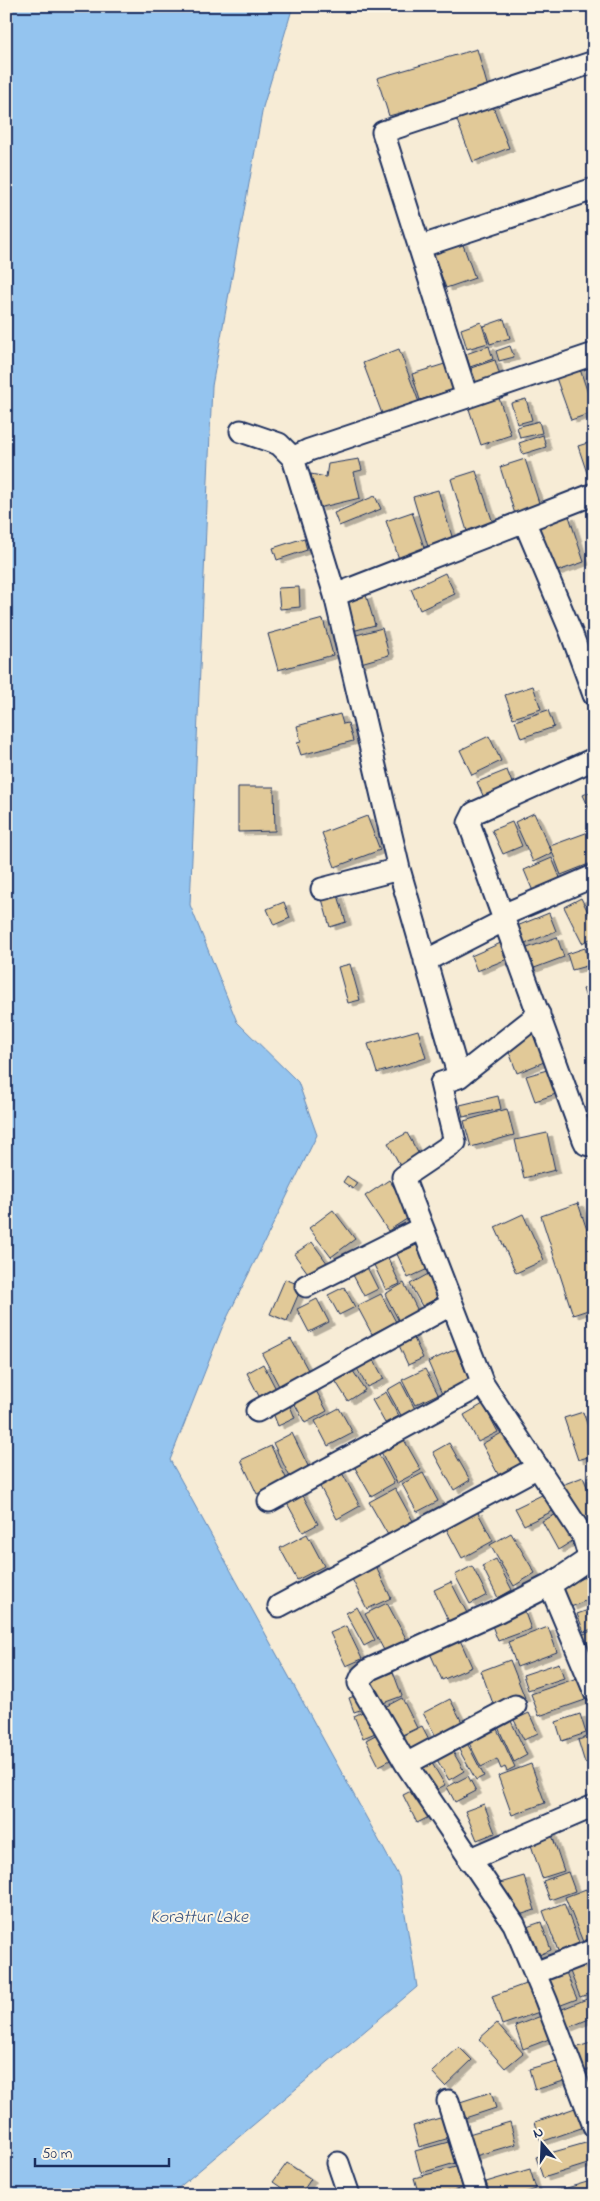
<svg xmlns="http://www.w3.org/2000/svg" width="600" height="2201" viewBox="0 0 600 2201" font-family="'Indie Flower',sans-serif">
	<defs>
		<filter id="shadow"><feDropShadow dx="5.5" dy="3" stdDeviation="0" flood-color="#0004"/></filter>
	</defs>
	<rect width="100%" height="100%" fill="#f7ecd6"/>
	<filter id="ink" filterUnits="userSpaceOnUse"><feTurbulence type="fractalNoise" baseFrequency=".02" numOctaves="2"/><feDisplacementMap in="SourceGraphic" scale="10" xChannelSelector="R" yChannelSelector="G"/><feConvolveMatrix kernelMatrix="1 2 1 2 8 2 1 2 1" color-interpolation-filters="sRGB"/></filter>
	<g filter="url(#ink)">
		<path fill="#94c4ef" stroke="#6488b5" d="M6 6H293L263 107 212 386 190 905 237 1022 298 1082 317 1135 222 1328 170 1460 399 1877 417 1987 170 2195H6Z"/>
		<path fill="#e1c998" stroke="#1b2f5e" filter="url(#shadow)" d="M477 49 488 88 389 116 377 78Z
			M492 104 509 148 473 162 456 118Z
			M462 242 475 278 446 288 433 253Z
			M504 319 510 338 490 344 484 326Z
			M481 322 488 343 467 349 461 329Z
			M489 346 493 359 470 367 466 354Z
			M510 346 514 357 499 361 496 351Z
			M399 349 420 405 384 419 363 363Z
			M495 360 501 379 478 387 471 368Z
			M448 363 455 389 420 400 412 374Z
			M579 366 594 412 571 420 555 375Z
			M487 397 488 401 499 398 511 435 481 445 467 403Z
			M526 399 532 420 517 424 511 403Z
			M539 421 542 433 520 438 517 427Z
			M543 435 546 447 523 454 519 443Z
			M594 441V484L591 485 578 446Z
			M359 459 362 470 354 472 360 498 318 508 311 474 326 477 328 464Z
			M525 459 540 506 515 514 500 467Z
			M476 471 493 523 467 531 451 479Z
			M438 490 454 543 429 550 413 497Z
			M375 496 381 509 339 526 334 513Z
			M412 512 426 553 400 562 386 521Z
			M569 516 584 562 552 573 537 526Z
			M304 538 307 550 277 560 273 548Z
			M445 573 455 594 420 610 411 589Z
			M299 587 300 607 280 609 278 588Z
			M366 595 375 625 345 633 337 603Z
			M323 619 333 655 278 670 268 634Z
			M382 628 389 655 357 664 349 637Z
			M533 686 541 709 513 718 505 695Z
			M548 710 554 727 521 738 515 721Z
			M340 714 343 724 348 723 353 741 301 755 297 743 301 742 297 726Z
			M489 736 501 761 472 775 460 750Z
			M507 770 514 788 485 800 477 782Z
			M238 787H274L275 831 238 832Z
			M594 790V818L583 795Z
			M534 813 552 853 533 862 515 822Z
			M367 816 380 850 335 867 322 833Z
			M512 822 522 846 503 854 492 830Z
			M594 830V862L561 875 550 846Z
			M552 858 563 885 535 896 524 870Z
			M338 895 346 922 330 927 322 899Z
			M581 898 594 924V937L582 943 564 907Z
			M284 902 290 918 274 925 267 909Z
			M549 913 556 931 520 946 512 928Z
			M557 937 564 957 529 970 522 950Z
			M503 942 510 958 477 971 471 956Z
			M594 947V963L589 949Z
			M585 948 590 965 572 970 567 954Z
			M350 964 360 1000 348 1003 338 967Z
			M594 986V1009L590 1010 583 989Z
			M418 1030 426 1058 377 1073 368 1044Z
			M533 1034 544 1062 517 1073 506 1044Z
			M547 1070 556 1094 535 1101 526 1076Z
			M498 1096 501 1109 463 1117 460 1105Z
			M507 1109 514 1135 471 1147 464 1121Z
			M407 1133 421 1158 402 1169 388 1143Z
			M547 1133 555 1170 524 1178 515 1140Z
			M347 1176 357 1183 353 1189 343 1182Z
			M389 1180 413 1215 388 1231 365 1196Z
			M578 1203 594 1251V1308L573 1315 541 1216Z
			M333 1210 355 1239 331 1257 309 1228Z
			M523 1214 544 1260 516 1273 495 1227Z
			M312 1242 330 1267 313 1280 294 1254Z
			M421 1243 432 1267 408 1278 397 1254Z
			M388 1258 400 1284 386 1290 374 1265Z
			M367 1267 378 1289 364 1296 353 1275Z
			M432 1272 443 1295 422 1306 410 1284Z
			M285 1279 302 1286 287 1321 270 1314Z
			M404 1283 419 1313 400 1323 385 1294Z
			M344 1287 355 1307 339 1315 328 1295Z
			M381 1294 396 1322 372 1334 357 1306Z
			M317 1299 329 1322 309 1332 297 1309Z
			M412 1334 423 1358 408 1365 397 1341Z
			M291 1339 308 1370 279 1386 262 1354Z
			M456 1349 470 1382 442 1394 428 1362Z
			M371 1355 384 1379 367 1387 354 1363Z
			M348 1363 365 1390 348 1401 331 1374Z
			M263 1364 276 1389 260 1398 247 1373Z
			M425 1369 438 1394 415 1405 402 1380Z
			M401 1382 415 1409 402 1417 387 1390Z
			M313 1385 327 1411 305 1423 291 1397Z
			M386 1392 399 1416 385 1423 372 1400Z
			M288 1401 295 1418 278 1426 271 1408Z
			M483 1404 498 1432 478 1442 464 1415Z
			M339 1408 353 1433 328 1446 315 1421Z
			M583 1412 594 1444V1455L578 1460 564 1418Z
			M507 1430 524 1462 499 1476 482 1444Z
			M292 1433 310 1470 291 1479 273 1443Z
			M403 1438 421 1470 397 1483 380 1450Z
			M449 1443 470 1480 454 1490 433 1452Z
			M271 1446 287 1480 257 1494 241 1460Z
			M378 1453 394 1483 371 1496 354 1466Z
			M341 1471 360 1506 337 1519 318 1483Z
			M594 1472V1488L588 1474Z
			M423 1473 438 1501 417 1512 402 1484Z
			M583 1477 594 1504V1522L582 1528 562 1485Z
			M299 1488 318 1524 303 1532 283 1496Z
			M395 1488 413 1521 388 1535 369 1502Z
			M546 1493 555 1510 524 1525 515 1508Z
			M477 1511 493 1541 462 1558 446 1528Z
			M559 1513 574 1540 558 1550 542 1521Z
			M511 1533 535 1573 514 1586 490 1545Z
			M307 1534 324 1566 297 1580 280 1548Z
			M496 1559 512 1590 498 1598 482 1566Z
			M374 1563 391 1598 367 1609 350 1575Z
			M472 1566 487 1595 470 1604 455 1575Z
			M594 1573V1597L571 1607 562 1587Z
			M451 1582 468 1615 450 1624 434 1590Z
			M387 1603 409 1644 387 1656 365 1614Z
			M357 1607 375 1640 364 1646 346 1613Z
			M594 1608V1628L584 1632 577 1614Z
			M524 1610 531 1629 498 1641 491 1623Z
			M346 1626 362 1659 346 1666 330 1633Z
			M548 1627 557 1652 517 1667 508 1642Z
			M594 1630V1653L584 1657 576 1637Z
			M460 1640 472 1667 442 1680 430 1653Z
			M510 1660 525 1698 495 1709 481 1671Z
			M559 1663 564 1678 528 1690 523 1675Z
			M393 1672 402 1696 375 1706 366 1682Z
			M577 1678 585 1700 539 1716 531 1694Z
			M361 1694 366 1708 354 1712 349 1698Z
			M402 1698 417 1728 398 1737 383 1708Z
			M450 1699 464 1726 438 1740 423 1713Z
			M371 1708 380 1731 363 1738 354 1716Z
			M529 1713 538 1733 524 1740 514 1720Z
			M580 1714 586 1733 562 1741 556 1722Z
			M511 1721 527 1755 514 1762 498 1727Z
			M422 1726 433 1747 411 1758 400 1737Z
			M497 1729 515 1767 507 1771 505 1767 501 1769 497 1759 481 1767 469 1743Z
			M381 1732 394 1758 379 1766 366 1740Z
			M594 1735V1760L585 1763 578 1740Z
			M467 1743 484 1776 476 1780 458 1748Z
			M452 1750 464 1771 449 1780 436 1758Z
			M430 1760 445 1785 430 1793 415 1768Z
			M531 1764 545 1803 512 1815 498 1776Z
			M468 1776 476 1791 455 1802 447 1787Z
			M419 1787 433 1815 417 1823 403 1795Z
			M484 1804 495 1833 477 1840 465 1811Z
			M551 1832 564 1871 542 1878 529 1839Z
			M568 1872 575 1891 550 1900 543 1881Z
			M524 1876 535 1910 510 1918 500 1883Z
			M586 1889 594 1910V1944L585 1947 565 1897Z
			M564 1903 581 1948 560 1956 543 1911Z
			M541 1922 551 1950 534 1957 524 1928Z
			M594 1961V1983L586 1964Z
			M584 1963 594 1992 580 1997 569 1969Z
			M565 1970 577 1999 556 2007 545 1978Z
			M531 1982 542 2011 502 2025 492 1996Z
			M594 1996V2017L567 2028 560 2010Z
			M549 2013 557 2036 523 2049 515 2026Z
			M497 2023 523 2053 505 2068 479 2039Z
			M594 2042V2068L582 2072 574 2048Z
			M459 2047 472 2060 445 2086 432 2072Z
			M564 2059 570 2079 535 2090 529 2069Z
			M491 2092 496 2108 462 2119 457 2103Z
			M578 2107 584 2127 541 2142 535 2122Z
			M450 2115 456 2136 419 2147 413 2126Z
			M510 2122 516 2144 472 2157 465 2135Z
			M456 2140 462 2161 421 2173 415 2151Z
			M589 2142 594 2152V2162L543 2178 536 2157Z
			M287 2163 311 2179 300 2195H292L273 2182Z
			M467 2164 473 2185 438 2195H419L414 2178Z
			M530 2169 536 2189 517 2195H490L486 2182Z
			M594 2180V2195H551L550 2193Z
			M473 2187 475 2195H447Z"/>
		<g fill="none" stroke-linecap="round" stroke-linejoin="round">
			<g stroke="#1b2f5e" stroke-width="25">
				<path id="street" d="M594 62 383 132 467 397 594 354
					M419 247 594 189
					M241 431 279 444 293 458 335 595 399 869 322 889
					M293 458 309 450 467 397
					M525 523 571 632 594 695
					M335 595 594 494
					M594 759 474 813 469 823 584 1140 586 1144 594 1146
					M399 869 459 1077 539 1014
					M503 915 594 876
					M425 961 505 920
					M459 1077 441 1083 455 1142 403 1177 483 1384 583 1536 589 1556 587 1560 550 1585 499 1611 370 1669 362 1676 359 1683 406 1764 514 1924 546 2000 594 2126
					M306 1286 422 1228
					M257 1411 452 1304
					M269 1501 483 1384
					M550 1585 594 1690
					M279 1606 538 1467
					M406 1764 515 1706
					M469 1860 594 1806
					M535 1973 594 1950
					M448 2101 477 2195
					M338 2163 349 2195"/>
			</g>
			<use href="#street" stroke="#fcf5e5" stroke-width="21"/>
		</g>
	</g>
	<g text-anchor="middle" stroke-width="4" stroke-linejoin="round" paint-order="stroke">
		<g font-size="18" font-style="italic" fill="#395482" stroke="#fcf5e5">
			<text x="199" y="1922">Korattur Lake</text>
		</g>
	</g>
	<rect width="600" height="2201" fill="none" stroke="#fcf5e5" stroke-width="25"/>
	<rect x="12" y="12" width="575" height="2176" fill="none" stroke="#1b2f5e" stroke-width="2" filter="url(#ink)"/>
	<g transform="translate(542 2144) rotate(341)" stroke="#fcf5e5" stroke-width="4" paint-order="stroke">
	<path d="M0-4L9 19L0 12L-9 19Z" fill="#1b2f5e"/>
	<text y="-8" font-size="14" font-weight="bold" text-anchor="middle" fill="#1b2f5e">N</text>
	</g>
	<path d="M35 2158v8h134v-8" fill="none" stroke="#1b2f5e" stroke-width="2.5"/>
	<text x="42" y="2158" font-size="15" fill="#1b2f5e" stroke="#fcf5e5" stroke-width="4" paint-order="stroke">50 m</text>
</svg>
